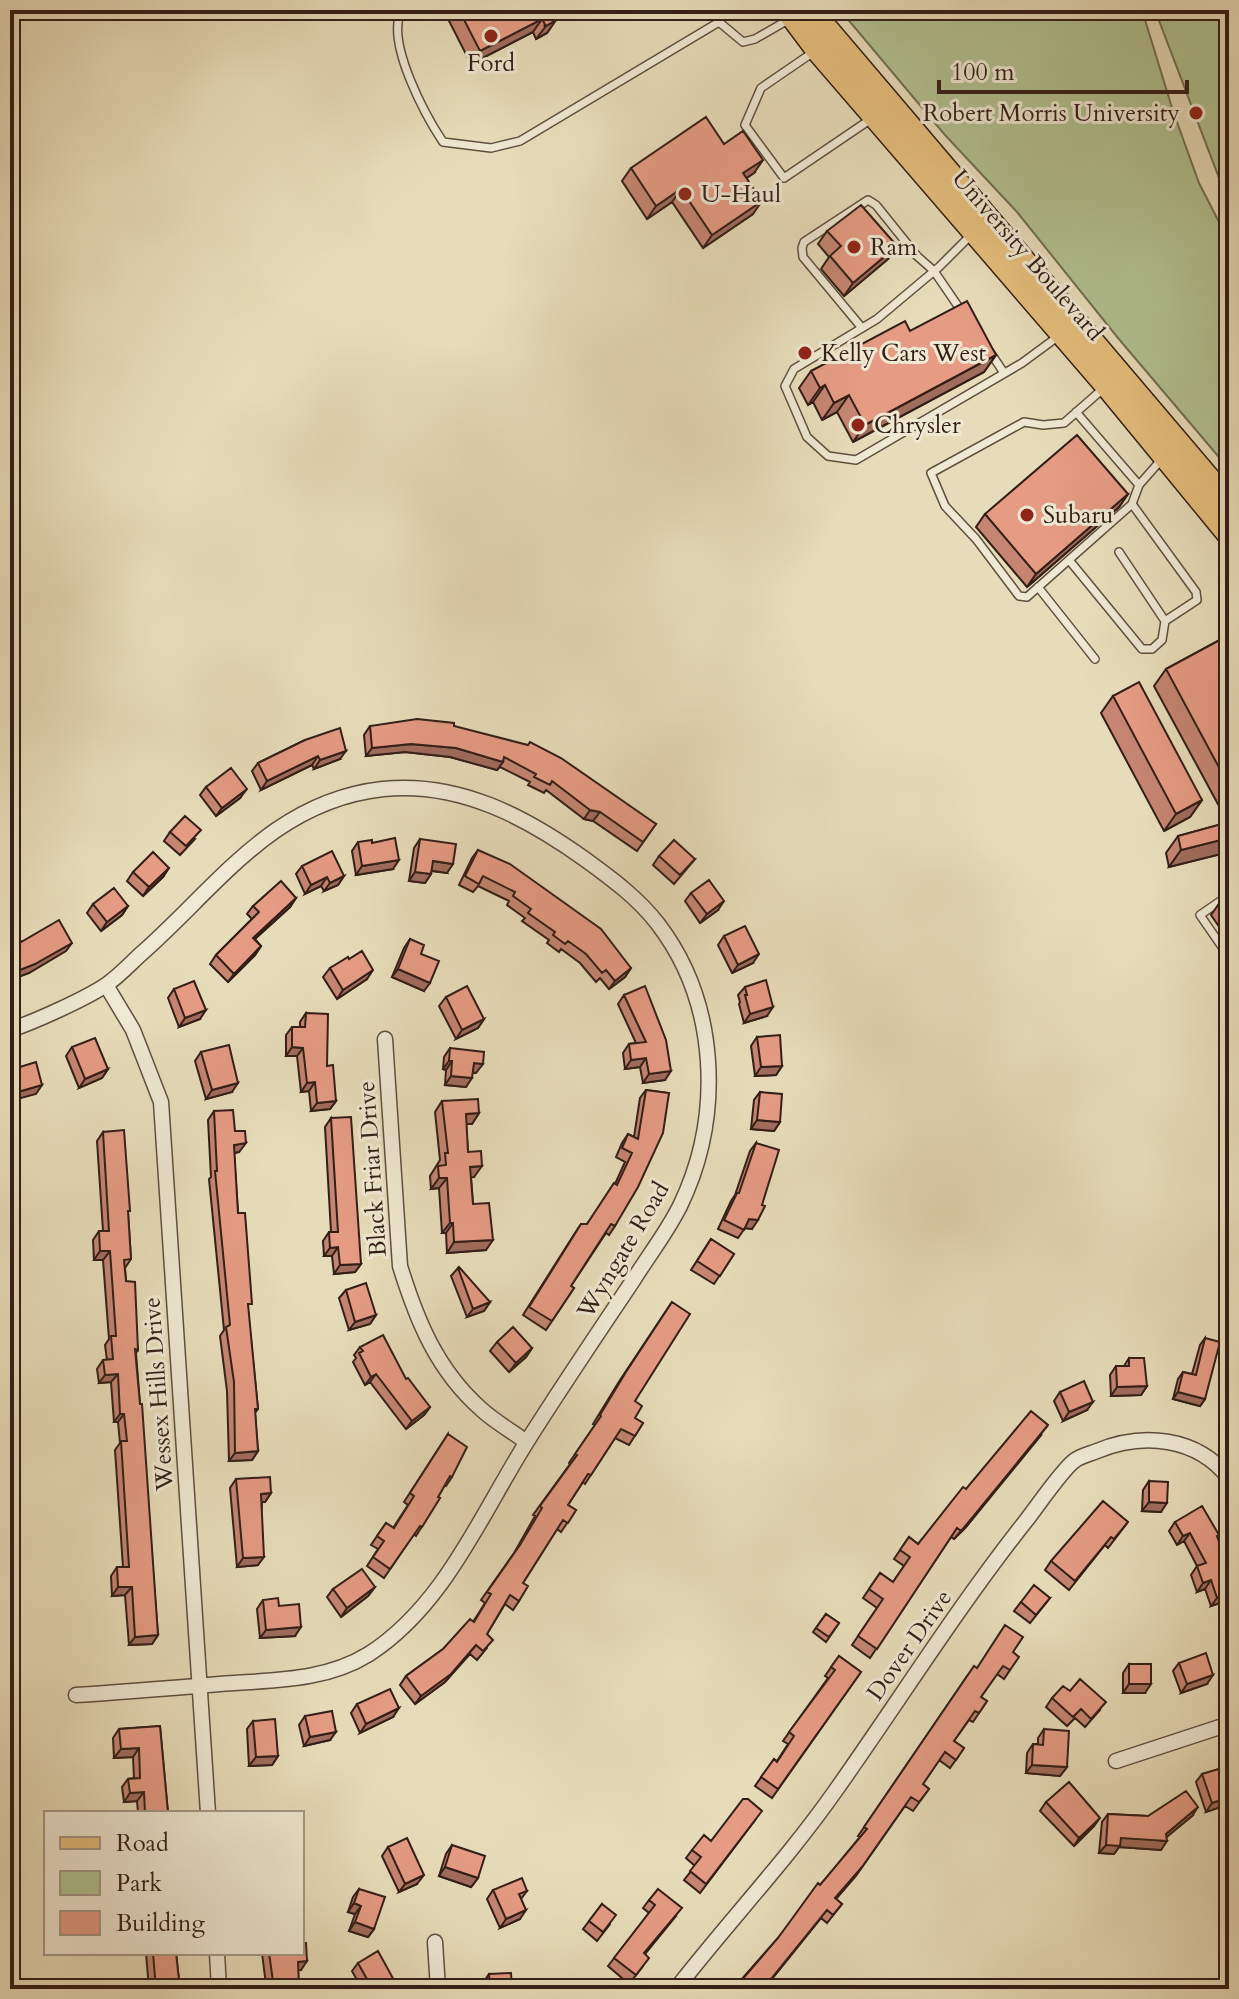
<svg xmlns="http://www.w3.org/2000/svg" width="1239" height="1999" viewBox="0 0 1239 1999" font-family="Cardo,serif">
	<rect width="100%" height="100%" fill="#e7dcb9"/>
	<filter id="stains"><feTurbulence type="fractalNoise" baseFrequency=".0025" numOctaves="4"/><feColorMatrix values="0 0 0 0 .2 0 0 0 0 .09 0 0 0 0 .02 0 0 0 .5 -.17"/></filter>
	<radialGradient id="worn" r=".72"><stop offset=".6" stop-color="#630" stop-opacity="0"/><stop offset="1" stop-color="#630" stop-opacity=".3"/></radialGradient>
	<path fill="#b2c192" stroke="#727054" stroke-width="2" d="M840 10H1142L1173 111 1199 183 1220 224 1229 232V469L1118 338 1017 212 945 135Z
		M1155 10H1229V189L1221 183Z"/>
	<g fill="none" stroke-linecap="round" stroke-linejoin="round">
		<g stroke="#604e3f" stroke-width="10">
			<path id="service" d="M408 10 400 14C388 46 425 115 443 142L491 148 520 141 719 22
				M717 10 719 22 743 42 755 39 788 20
				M815 51 761 88 745 125 784 178 871 119
				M973 233 939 267 877 319 794 369 785 386 807 437 828 456 856 460 1022 363 1060 335
				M862 328 803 257 802 248 804 242 868 200 876 205 917 256 934 271 962 312
				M990 352 1004 373
				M1105 387 1064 423 1043 425 1024 422 931 473 945 506 976 539 1019 596 1027 597 1132 504 1139 485 1161 460
				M1076 412 1139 485
				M1132 504 1196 592 1197 600 1165 621
				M1069 560 1142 649H1152L1162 640 1165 621 1119 552
				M1038 587 1095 659
				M1229 895 1200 915 1229 957"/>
		</g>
		<g stroke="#604e3f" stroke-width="17">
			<path id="minor" d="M106 985 133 1030 161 1102 208 1813
				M10 1030C34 1022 85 999 106 985 119 976 130 964 142 953 217 887 273 801 383 789 459 781 526 817 586 860 612 879 638 898 658 924 719 1004 723 1117 680 1206 667 1232 649 1255 634 1279 598 1333 562 1386 528 1440 481 1514 445 1605 369 1654 324 1682 271 1680 220 1684 172 1688 124 1692 76 1695
				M385 1039 400 1266C417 1321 437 1370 481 1409 495 1422 512 1431 526 1442
				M1116 1761 1229 1724
				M435 1942 438 1989
				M217 1953 219 1989
				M676 1989C728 1922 787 1860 836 1790 899 1701 957 1608 1025 1522 1037 1507 1061 1471 1074 1461 1080 1456 1090 1454 1097 1451 1143 1432 1197 1437 1229 1478"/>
		</g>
		<g stroke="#331e16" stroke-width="25">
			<path id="primary" d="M787 10 817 50 1105 384 1229 535
				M811 10 1229 502"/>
		</g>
		<use href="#service" stroke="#efe8d2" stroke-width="7"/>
		<use href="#minor" stroke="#efe8d2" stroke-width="14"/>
		<use href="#primary" stroke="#e4be7c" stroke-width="22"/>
	</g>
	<path fill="#c58572" stroke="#331e16" stroke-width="2" d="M449 10H575L556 20 547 33 536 39 533 32 471 64 446 15Z
		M631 168 754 173 747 178 753 214 703 248 672 202 647 219 622 181Z
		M827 231 888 259 844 296 821 269 829 257 818 244Z
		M910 331 996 355 984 372 853 442 837 412 822 420 813 402 808 405 799 388 811 371Z
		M1128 494 1119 507 1027 587 976 527 985 514Z
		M1229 635V800L1219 806 1154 686 1166 669Z
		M1113 696 1202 800 1190 817 1164 831 1101 713Z
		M370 726H454L656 824 637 851 593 821 584 819 546 790 544 793 528 785 530 782 500 767 497 770 450 757 405 752 366 756 364 735Z
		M305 740 340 759 314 769 312 765 261 790 252 771 258 763Z
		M206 787 240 798 216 816 200 795Z
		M1229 822V852L1169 867 1166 853 1178 836Z
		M170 832 195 839 180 855 164 841Z
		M420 839 447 873 431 871V874L425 883 409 881 414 848Z
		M358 842 372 843 393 869 356 875 352 851Z
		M478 850 631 968 625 977 609 989 600 978 596 982 580 963 561 949 559 952 547 943 549 940 522 921 525 918 507 905 509 901 478 886 473 892 459 885 472 858Z
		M659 856 695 859 674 884 653 865Z
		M302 866 344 876 338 885 324 891 321 886 305 894 296 874Z
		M133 872 163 877 143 896 127 881Z
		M691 893 718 910 700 923 685 901Z
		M1229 894V941L1211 915 1223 898Z
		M296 898 290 907 255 939 261 946 255 955 228 982 210 964 216 955 252 919 247 914 253 906Z
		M93 904 128 906 122 915 101 931 87 913Z
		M724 936 753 963 732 973 718 945Z
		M410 939 421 954 424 991 392 977 404 948Z
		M349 959 367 979 337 999 323 977 330 968Z
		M745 987 767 1016 744 1023 739 1004 740 1002 738 995Z
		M174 989 200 1019 179 1027 168 998Z
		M624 995 665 1080 643 1083 640 1067 625 1069 623 1053 629 1044 636 1043 618 1004Z
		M446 997 484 1019 478 1028 456 1039 439 1006Z
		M306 1013 327 1066 336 1101 330 1109 311 1111 309 1091 301 1092 297 1056H286V1035L292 1027H300V1022Z
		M757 1037 782 1066 776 1075 755 1076 751 1046Z
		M72 1047 108 1069 102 1078 79 1088 66 1056Z
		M450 1048 476 1073 473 1072 466 1087 445 1085 446 1070 443 1069 444 1057Z
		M201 1052 232 1092 206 1099 195 1061Z
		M646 1090 669 1093 615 1226 609 1235 606 1233 571 1286 574 1288 546 1330 523 1315 575 1233 581 1224H587L615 1184 625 1162 616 1157 622 1143 628 1134 634 1137 640 1098Z
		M760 1092 780 1122 774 1131 751 1129 754 1100Z
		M442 1101 479 1113 472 1124H466L468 1152 474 1177H471L473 1204 486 1250 447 1253 446 1233H442L439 1188 431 1189 430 1176 440 1160 435 1112Z
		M214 1111 235 1131 239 1152 234 1153 238 1213 258 1409 255 1413 258 1451 252 1460 229 1461 227 1391 220 1336 224 1330 209 1179 211 1177 208 1120Z
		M331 1118 361 1264 355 1272 334 1274 332 1256H324L323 1241 329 1232H331L325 1127Z
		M103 1132 128 1213 131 1259 125 1268 126 1281 138 1350 136 1353 158 1635 152 1644 129 1645 125 1595 112 1596 111 1576 117 1567H123L115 1450 120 1443 118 1422H114L111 1382 99 1383 97 1369 103 1360H107L105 1345 109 1339 103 1260H94L93 1240 99 1231H103L97 1141Z
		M756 1143 752 1229 745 1228 738 1238 718 1229 731 1201 735 1195 750 1151Z
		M711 1239 734 1254 714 1284 691 1270Z
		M458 1268 490 1302 484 1311 467 1317 451 1276Z
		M346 1290 376 1315 370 1324 349 1330 339 1298Z
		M672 1302 635 1401V1418L643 1423 629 1445 615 1438 585 1484 583 1482 568 1505 576 1510 561 1532 557 1529 523 1583 519 1601 513 1610 505 1604 487 1634V1648L477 1660 470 1654 445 1682 415 1704 400 1685 406 1676 443 1649 473 1622 485 1603 481 1600 514 1553 535 1516 533 1515 570 1464 569 1463 595 1425 593 1424 620 1380Z
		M1205 1338V1399L1200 1406 1173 1399 1178 1379 1183 1372 1192 1374 1200 1345Z
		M497 1342 532 1348 526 1357 509 1372 490 1351Z
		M360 1347 406 1379 430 1407 424 1415 406 1429 370 1382 365 1385 353 1362 356 1358 354 1355Z
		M1129 1358 1147 1386 1141 1395 1111 1396 1110 1375 1116 1366H1124Z
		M1060 1392 1087 1410 1063 1421 1054 1401Z
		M448 1434 452 1477 446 1486 445 1485 438 1497 440 1498 416 1536 414 1534 384 1578 367 1566 378 1549 371 1545 386 1523 393 1528 408 1505 404 1502Z
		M1042 1434 966 1527 954 1539 951 1537 870 1658 852 1645 877 1608 863 1598 880 1573 893 1582 904 1566 894 1559 909 1537 918 1544 966 1489Z
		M236 1479 271 1493 265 1502H262L258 1565 237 1567 230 1488Z
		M1149 1481 1161 1512 1142 1511 1143 1490Z
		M1128 1522 1108 1548 1105 1545 1069 1590 1045 1570 1051 1561Z
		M1175 1522 1217 1537 1229 1570V1600L1211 1606 1205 1589 1197 1592 1191 1575 1197 1566 1184 1541 1177 1545 1169 1531Z
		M375 1587 368 1596 341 1617 327 1597 333 1589Z
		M1050 1598 1030 1623 1014 1611 1021 1602Z
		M263 1600 279 1606 295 1636 260 1638 257 1609Z
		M826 1614 839 1623 826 1642 813 1632Z
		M1013 1652 1010 1670 1004 1679 997 1674 981 1697 987 1701 973 1722 969 1720 954 1741 964 1748 950 1768 939 1760 923 1784 929 1789 913 1811 905 1806 856 1876 836 1899 842 1904 827 1923 821 1918 764 1989H733L778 1938 860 1837 858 1836 968 1675 976 1668Z
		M839 1656 861 1672 772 1798 755 1786 774 1759 777 1761 788 1744 783 1741 828 1678 825 1676Z
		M1179 1663 1207 1684 1181 1693 1173 1671Z
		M1129 1664 1145 1693H1123V1673Z
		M1070 1691 1100 1710 1085 1727 1075 1718 1067 1726 1046 1707 1052 1698Z
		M357 1704 393 1717 360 1733 351 1713Z
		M305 1716 330 1740 304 1746 299 1725Z
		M253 1721 278 1756 272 1765 249 1766 247 1729Z
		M160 1726 168 1813H138L137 1801 124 1802 122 1787 128 1779 134 1778 133 1757 114 1758 113 1738 119 1729Z
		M1044 1729 1067 1767 1060 1776 1026 1773 1027 1753 1033 1744H1038V1738Z
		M1229 1766V1795L1224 1797 1218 1808 1206 1812 1196 1782 1202 1774Z
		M1046 1802 1094 1826 1074 1846 1040 1811Z
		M1108 1814 1148 1816H1192L1166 1837 1161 1850 1119 1847 1114 1854 1099 1853 1102 1822Z
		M756 1819 700 1893 684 1880 695 1866 686 1858 692 1850Z
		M452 1845 478 1878 471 1887 439 1876 446 1854Z
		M388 1847 417 1884 399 1892 382 1856Z
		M359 1889 374 1929 368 1937 349 1931 355 1914 348 1912 353 1897Z
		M493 1890 527 1891 521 1899 520 1919 500 1928 487 1899Z
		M649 1900 676 1916 645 1954 643 1966 629 1984 608 1966 649 1913 643 1908Z
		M602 1904 610 1924 597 1941 583 1929Z
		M146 1953H176L180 1989H149Z
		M262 1953H302L301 1970H298L299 1989H263L266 1985Z
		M358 1963 390 1989H359L361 1987 352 1971Z
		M489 1974 512 1989H483V1983Z
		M904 1980 924 1984 935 1989H897Z"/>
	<path fill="#a06c5c" stroke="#331e16" stroke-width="2" d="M560 10H575L544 26 553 13Z
		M542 19 533 32 471 64 480 51Z
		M556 20 547 33 536 39 546 26Z
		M763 160 754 173 734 186 743 173Z
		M681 189 672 202 647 219 656 206Z
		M762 201 753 214 703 248 712 235Z
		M897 246 888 259 844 296 853 283Z
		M996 355 984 372 853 442 865 425Z
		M825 385 813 402 808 405 820 388Z
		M849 395 837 412 822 420 834 403Z
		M1128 494 1119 507 1027 587 1036 574Z
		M411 744 456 748 503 762 497 770 450 757 405 752 366 756 372 748Z
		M346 751 340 759 314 769 320 760Z
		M318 756 312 765 261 790 267 781Z
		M247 789 240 798 216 816 222 808Z
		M1229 791V800L1219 806Z
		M1202 800 1190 817 1164 831 1176 814Z
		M590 810 600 812 593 821 584 819Z
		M1229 838V852L1169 867 1181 850Z
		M399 860 393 869 356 875 362 866Z
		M433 861 453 864 447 873 427 870Z
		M169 868 163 877 143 896 149 887Z
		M415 872 431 874 425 883 409 881Z
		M344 876 338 885 324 891 330 883Z
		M327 877 321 886 305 894 311 885Z
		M296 898 290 907 247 946 253 938Z
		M724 901 718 910 700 923 707 914Z
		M128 906 122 915 101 931 107 922Z
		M72 943 66 951 29 973 10 980V974Z
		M261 946 255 955 228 982 234 974Z
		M759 954 753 963 732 973 738 965Z
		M631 968 625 977 609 989 615 981Z
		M398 969 430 983 424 991 392 977Z
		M373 970 367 979 337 999 343 990Z
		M773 1007 767 1016 744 1023 750 1014Z
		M206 1010 200 1019 179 1027 185 1018Z
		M484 1019 478 1028 456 1039 462 1030Z
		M292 1047 303 1048 297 1056H286Z
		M646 1058 640 1067 625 1069 631 1060Z
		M449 1061H452L446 1070 443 1069Z
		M474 1063 483 1064 476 1073 468 1072Z
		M782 1066 776 1075 755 1076 761 1067Z
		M108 1069 102 1078 79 1088 85 1079Z
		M671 1071 665 1080 643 1083 649 1074Z
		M451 1076 472 1078 466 1087 445 1085Z
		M315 1082 309 1091 301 1092 307 1083Z
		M238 1083 232 1092 206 1099 212 1090Z
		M42 1085 36 1094 10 1101 11 1094Z
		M336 1101 330 1109 311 1111 317 1103Z
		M479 1113 472 1124H458L466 1114Z
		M757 1120 780 1122 774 1131 751 1129Z
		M246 1143 239 1152 228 1154 234 1145Z
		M482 1166 474 1177 462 1178 470 1167Z
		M439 1178H447L439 1188 431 1189Z
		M749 1219 758 1220 752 1229 743 1228Z
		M450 1223H453L446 1233H442Z
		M493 1240 486 1250 447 1253 454 1242Z
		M338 1247 332 1256H324L330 1248Z
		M100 1251H110L103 1260H94Z
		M361 1264 355 1272 334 1274 340 1265Z
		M490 1302 484 1311 467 1317 473 1309Z
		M376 1315 370 1324 349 1330 355 1322Z
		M532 1348 526 1357 509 1372 516 1363Z
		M118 1374 111 1382 99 1383 105 1375Z
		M376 1374 370 1382 365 1385 371 1377Z
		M1147 1386 1141 1395 1111 1396 1117 1387Z
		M1178 1392 1205 1399 1200 1406 1173 1399Z
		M1093 1402 1087 1410 1063 1421 1069 1412Z
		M430 1407 424 1415 406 1429 412 1421Z
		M120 1414H124L118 1422H114Z
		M1048 1425 966 1527 954 1539 961 1531Z
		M258 1451 252 1460 229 1461 235 1453Z
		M271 1493 265 1502H255L261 1494Z
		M1149 1502 1167 1503 1161 1512 1142 1511Z
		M1190 1533 1184 1541 1177 1545 1183 1536Z
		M264 1557 258 1565 237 1567 243 1558Z
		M1211 1580 1205 1589 1197 1592 1203 1583Z
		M118 1587H132L125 1595 112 1596Z
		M375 1587 368 1596 341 1617 347 1608Z
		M1229 1593V1600L1211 1606 1217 1598Z
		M301 1627 295 1636 260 1638 266 1630Z
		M158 1635 152 1644 129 1645 135 1637Z
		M476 1645 445 1682 415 1704 421 1696Z
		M1213 1675 1207 1684 1181 1693 1187 1684Z
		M1129 1684H1151L1145 1693H1123Z
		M399 1708 393 1717 360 1733 366 1724Z
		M336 1732 330 1740 304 1746 310 1737Z
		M139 1748 133 1757 114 1758 121 1749Z
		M278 1756 272 1765 249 1766 256 1757Z
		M1032 1765 1067 1767 1060 1776 1026 1773Z
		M1229 1789V1795L1216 1800 1222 1792Z
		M144 1792 137 1801 124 1802 130 1793Z
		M1224 1799 1218 1808 1206 1812 1212 1803Z
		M1198 1807 1192 1816 1162 1841H1167L1161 1850 1119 1847 1114 1854 1099 1853 1106 1845 1121 1838 1166 1834Z
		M1100 1818 1094 1826 1074 1846 1079 1838Z
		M445 1867 478 1878 471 1887 439 1876Z
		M424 1875 417 1884 399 1892 405 1884Z
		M354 1903 361 1906 355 1914 348 1912Z
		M526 1910 520 1919 500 1928 506 1919Z
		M355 1922 374 1929 368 1937 349 1931Z
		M307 1961 301 1970 291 1971 298 1962Z"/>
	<path fill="#e59b84" stroke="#331e16" stroke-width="2" d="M459 10H560L553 13 556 20 546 26 542 19 480 51Z
		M706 117 724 144 743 131 763 160 743 173 762 201 712 235 681 189 656 206 631 168Z
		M861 205 897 246 853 283 830 256 841 246 827 231Z
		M967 301 996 355 865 425 849 395 834 403 825 385 820 388 811 371 905 321 910 331Z
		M1077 435 1128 494 1036 574 985 514Z
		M1229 635V786L1166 669Z
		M1139 682 1202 800 1176 814 1113 696Z
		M417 719 454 723V726L528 745 530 742 561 758 656 824 643 842 600 812 590 810 552 781 550 785 534 777 536 774 504 757 503 762 456 748 411 744 372 748 370 726Z
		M340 728 346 751 320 760 318 756 267 781 258 763 305 740Z
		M231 768 247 789 222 808 206 787Z
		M185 816 201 830 186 846 170 832Z
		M1229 822V838L1181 850 1178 836Z
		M395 838 399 860 362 866 358 842 372 840V843Z
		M420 839 456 844 453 864 433 861 431 874 415 872Z
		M674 840 695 859 680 875 659 856Z
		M478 850 510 864 601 929 631 968 615 981 606 970 602 973 586 954 568 941 565 944 553 935 555 932 528 913 531 909 513 896 515 892 483 876 479 884 465 876Z
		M332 851 344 876 330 883 327 877 311 885 302 866Z
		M153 852 169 868 149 887 133 872Z
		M709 880 724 901 707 914 691 893Z
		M281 881 296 898 253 938 261 946 234 974 216 955 259 912 253 906Z
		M114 888 128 906 107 922 93 904Z
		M1229 894V907L1223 898Z
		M10 914 21 942 59 920 72 943 35 964 10 974Z
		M745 926 759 954 738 965 724 936Z
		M410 939 424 945 421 954 439 961 430 983 398 969Z
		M362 951 373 970 343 990 330 968 348 957 349 959Z
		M766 980 773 1007 750 1014 745 995H747L745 987Z
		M194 981 206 1010 185 1018 174 989Z
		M467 986 484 1019 462 1030 446 997Z
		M645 986 666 1040 671 1071 649 1074 646 1058 631 1060 629 1044 646 1042 624 995Z
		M306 1013 328 1014 327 1066 333 1065 336 1101 317 1103 315 1082 307 1083 303 1048 292 1047V1027H305Z
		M780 1035 782 1066 761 1067 757 1037Z
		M95 1038 108 1069 85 1079 72 1047Z
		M229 1045 238 1083 212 1090 201 1052Z
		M450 1048 484 1052 483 1064 474 1063 472 1078 451 1076 452 1061H449Z
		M36 1062 42 1085 11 1094 10 1070Z
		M646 1090 669 1093 663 1133 638 1187 615 1226 611 1224 571 1286 574 1288 552 1321 529 1307 581 1224H587L614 1183 617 1185 632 1153 622 1148 628 1134 638 1139Z
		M760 1092 782 1094 780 1122 757 1120Z
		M478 1099 479 1113 466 1114 468 1152 481 1151 482 1166 470 1167 473 1204 489 1203 493 1240 454 1242 453 1223H450L447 1178H439L438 1166 446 1165 445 1153H448L442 1101Z
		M233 1110 235 1131H245L246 1143 234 1145 238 1213H245L252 1304H248L258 1409H255L258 1451 235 1453 234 1382 226 1327 230 1325 215 1171H217L214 1111Z
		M351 1117 361 1264 340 1265 338 1247 330 1248 329 1232H338L331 1118Z
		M124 1130 130 1211H128L131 1259 124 1260 126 1281 135 1282 138 1350 135 1349 140 1404H142L158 1635 135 1637 132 1587H118L117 1567H129L121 1441H127L124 1414H120L118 1374 105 1375 103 1360 113 1359 111 1336H116L110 1251H100L99 1231H109L103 1132Z
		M756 1143 779 1150 762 1205 765 1206 758 1220 749 1219 744 1230 724 1220 737 1193H739Z
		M711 1239 734 1254 720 1276 697 1261Z
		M459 1267 490 1302 473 1309 458 1268Z
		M366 1283 376 1315 355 1322 346 1290Z
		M672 1302 690 1314 635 1401 642 1406 635 1418 643 1423 635 1436 621 1429 591 1475 588 1474 568 1505 576 1510 568 1523 563 1520 523 1583 528 1586 519 1601 510 1595 487 1634 493 1640 483 1651 476 1645 451 1674 421 1696 406 1676 443 1649 470 1619 474 1622 491 1594 487 1592 520 1545 542 1508 540 1506 577 1455 575 1454 601 1416 600 1415 626 1372Z
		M513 1327 532 1348 516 1363 497 1342Z
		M383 1335 406 1379 408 1378 430 1407 412 1421 376 1374 371 1377 359 1353 363 1351 360 1347Z
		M1205 1338 1220 1342 1205 1399 1178 1392 1183 1372 1196 1375Z
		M1129 1358H1144L1147 1386 1117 1387 1116 1366H1129Z
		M1084 1381 1093 1402 1069 1412 1060 1392Z
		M1031 1411 1048 1425 972 1518 961 1531 957 1528 877 1649 858 1636 883 1599 869 1589 880 1573 893 1582 910 1557 900 1550 909 1537 918 1544 963 1487 966 1489Z
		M448 1434 467 1447 452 1477 450 1476 438 1497 440 1498 422 1527 420 1526 390 1569 373 1557 384 1541 377 1536 386 1523 394 1528 414 1496 410 1493Z
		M270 1477 271 1493 261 1494 264 1557 243 1558 236 1479Z
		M1149 1481 1168 1482 1167 1503 1149 1502Z
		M1103 1501 1128 1522 1114 1539 1111 1537 1075 1581 1051 1561Z
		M1202 1506 1219 1535 1217 1536 1229 1570V1593L1217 1598 1211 1580 1203 1583 1197 1566 1206 1563 1190 1533 1183 1536 1175 1522Z
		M362 1569 375 1587 347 1608 333 1589Z
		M1034 1585 1050 1598 1036 1615 1021 1602Z
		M278 1598 279 1606 299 1604 301 1627 266 1630 263 1600Z
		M826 1614 839 1623 829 1637 816 1628Z
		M1005 1625 1023 1637 1013 1652 1019 1657 1010 1670 1003 1666 981 1697 987 1701 979 1713 975 1711 954 1741 964 1748 956 1760 945 1752 923 1784 929 1789 919 1802 911 1797 862 1867 835 1898 842 1904 833 1915 827 1910 763 1989H734L778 1938 818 1883 820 1885 867 1829 864 1827 974 1666 977 1668Z
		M1206 1653 1213 1675 1187 1684 1179 1663Z
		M839 1656 861 1672 778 1789 761 1777 774 1759 777 1762 794 1736 789 1732 835 1670 831 1667Z
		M1129 1664H1151V1684H1129Z
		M1080 1679 1106 1702 1091 1719 1081 1709 1073 1717 1052 1698 1063 1686 1070 1691Z
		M390 1689 399 1708 366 1724 357 1704Z
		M332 1711 336 1732 310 1737 305 1716Z
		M275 1719 278 1756 256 1757 253 1721Z
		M160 1726 168 1813H145L144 1792 130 1793 128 1779 140 1778 139 1748 121 1749 119 1729Z
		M1044 1729 1069 1731 1067 1767 1032 1765 1033 1744 1043 1745Z
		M1229 1766V1789L1222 1792 1224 1799 1212 1803 1202 1774Z
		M1069 1782 1100 1818 1079 1838 1046 1802Z
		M1186 1791 1198 1807 1166 1834 1167 1841 1121 1838 1120 1846 1106 1845 1108 1814 1148 1816Z
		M743 1799H748L762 1811 706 1884 690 1871 701 1857 692 1850 704 1835 711 1841Z
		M407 1838 424 1875 405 1884 388 1847Z
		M452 1845 485 1856 478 1878 445 1867Z
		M522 1878 527 1891 519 1894 526 1910 506 1919 493 1890Z
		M359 1889 385 1897 374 1929 355 1922 361 1906 354 1903Z
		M658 1889 682 1908 644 1953 649 1958 636 1975 614 1958 655 1905 649 1900Z
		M602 1904 616 1915 603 1932 589 1921Z
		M302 1943H306L307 1961 298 1962 299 1989H269V1981H273L269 1953H302Z
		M378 1951 395 1982 382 1989H366L363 1984 368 1981 358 1963Z
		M153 1953H176L180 1989H156Z
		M511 1973 512 1989H490L489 1974Z
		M923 1979 924 1984 935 1983V1989H904V1980Z
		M994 1981 1009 1989H990Z"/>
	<g fill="#8f2418" stroke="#efe8d2" stroke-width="3">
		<circle cx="491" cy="36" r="8"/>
		<circle cx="1196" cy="113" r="8"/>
		<circle cx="685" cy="194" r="8"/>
		<circle cx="854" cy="247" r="8"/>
		<circle cx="805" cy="353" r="8"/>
		<circle cx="858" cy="425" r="8"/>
		<circle cx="1027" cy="515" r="8"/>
	</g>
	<g text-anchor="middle" stroke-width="6" stroke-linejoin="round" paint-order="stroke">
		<g font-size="24" fill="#331e16" stroke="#efe8d2" text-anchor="start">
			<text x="491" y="71" text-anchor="middle">Ford</text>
			<text x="1180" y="121" text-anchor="end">Robert Morris University</text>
			<text x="701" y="202">U-Haul</text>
			<text x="870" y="255">Ram</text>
			<text x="821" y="361">Kelly Cars West</text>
			<text x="874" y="433">Chrysler</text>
			<text x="1043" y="523">Subaru</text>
		</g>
		<g font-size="24" fill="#331e16" stroke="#efe8d2">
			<text transform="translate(1028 255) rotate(49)" y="8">University Boulevard</text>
			<text transform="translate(372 1169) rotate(-94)" y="8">Black Friar Drive</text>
			<text transform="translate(623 1250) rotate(-59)" y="8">Wyngate Road</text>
			<text transform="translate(158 1394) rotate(-94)" y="8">Wessex Hills Drive</text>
			<text transform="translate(909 1645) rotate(-55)" y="8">Dover Drive</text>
		</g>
	</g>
	<rect width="1239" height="1999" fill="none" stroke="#e7dcb9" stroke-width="40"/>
	<rect x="12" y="12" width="1215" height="1975" fill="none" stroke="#331e16" stroke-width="4"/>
	<rect x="20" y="20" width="1199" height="1959" fill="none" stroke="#331e16" stroke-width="2"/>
	<rect x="44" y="1811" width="260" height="144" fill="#efe8d2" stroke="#a49787" stroke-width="2"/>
	<rect x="60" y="1837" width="40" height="12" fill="#e4be7c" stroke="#a49787" stroke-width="2"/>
	<text x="116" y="1851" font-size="24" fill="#331e16">Road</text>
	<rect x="60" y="1871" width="40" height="24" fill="#b2c192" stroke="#a49787" stroke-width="2"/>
	<text x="116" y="1891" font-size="24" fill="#331e16">Park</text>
	<rect x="60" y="1911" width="40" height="24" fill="#e59b84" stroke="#a49787" stroke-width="2"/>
	<text x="116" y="1931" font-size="24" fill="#331e16">Building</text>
	<path d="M939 80v12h248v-12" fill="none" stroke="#331e16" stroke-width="4"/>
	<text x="951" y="80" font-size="24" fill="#331e16" stroke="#efe8d2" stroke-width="6" paint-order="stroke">100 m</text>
	<rect width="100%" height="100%" filter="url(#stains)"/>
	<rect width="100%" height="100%" fill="url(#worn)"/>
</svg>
